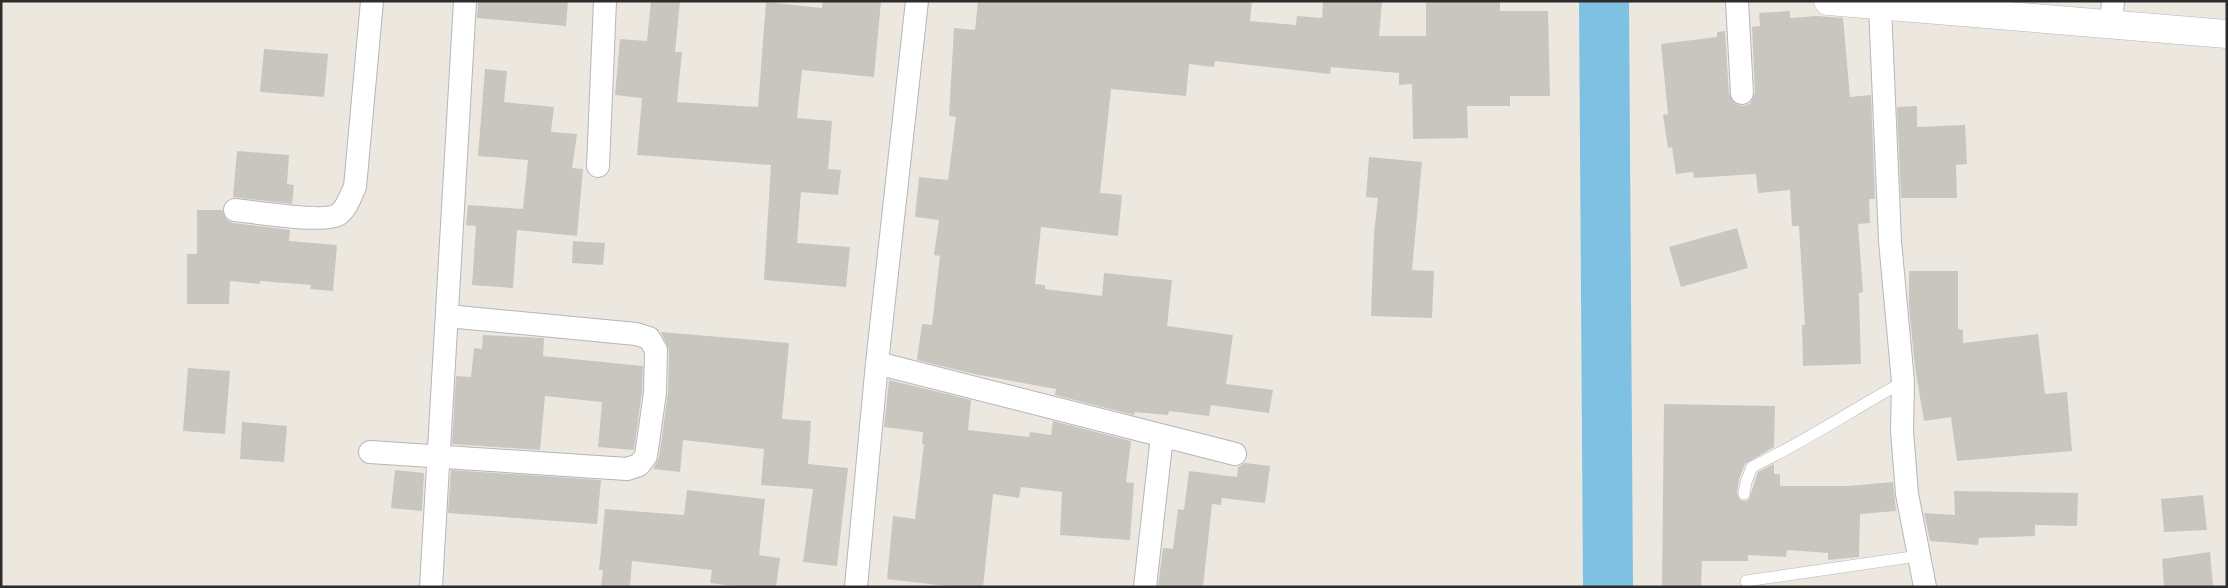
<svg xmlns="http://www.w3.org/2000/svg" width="2228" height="588" viewBox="0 0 2228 588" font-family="'Fira Sans',sans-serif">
	<rect width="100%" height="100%" fill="#ece8e0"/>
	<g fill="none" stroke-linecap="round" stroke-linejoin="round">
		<path stroke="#7fc1e3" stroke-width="50" d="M1604 1 1608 587"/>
	</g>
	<path fill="#c8c6bf" d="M478 1H568L566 26 477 18Z
		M651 1H680L675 52H682L677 102 758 107 766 2 822 8 823 1H881L874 77 802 70 797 118 832 121 828 169 841 170 838 195 801 192 797 243 850 247 846 287 764 280 771 165 637 155 642 98 615 95 620 39 647 41Z
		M978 1H1252L1250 21 1296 25 1297 16 1322 18 1323 1H1382L1379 36H1426V1H1500V11H1548L1550 96H1510V106H1467L1468 138 1413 139 1412 84 1399 85V73L1331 67 1330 74 1215 61 1214 67 1189 64 1186 96 1111 89 1100 193 1122 195 1118 236 1041 227 1035 284 1045 285V289L1102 296 1104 273 1172 280 1167 326 1233 335 1226 384 1273 390 1269 413 1211 405 1209 416 1169 411 1168 415 1135 412 1134 415 1055 395 1056 389 974 374 917 360 922 324 932 325 940 256 934 255 939 220 915 217 919 177 948 180 956 117 949 116 954 28 975 30Z
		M1790 11V18L1817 16 1843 18 1850 97 1871 95 1875 199H1869L1870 223 1858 224 1863 292 1859 293 1861 364 1803 366 1802 325H1805L1799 226H1792L1790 190 1758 193 1756 174 1694 178 1693 172 1676 174 1672 147 1668 148 1663 115 1668 114 1661 44 1717 37V32L1725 31 1729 94 1736 104 1743 106 1750 104 1755 93 1752 27 1760 26 1759 13Z
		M264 49 328 54 324 97 260 92Z
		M485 69 507 71 504 102 554 107 551 132 577 134 572 168 583 169 577 236 517 230 513 288 472 285 476 226 466 225 468 205 523 209 528 160 478 156Z
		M1917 106V127L1965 125 1967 164 1956 165 1957 198H1901L1897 107Z
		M237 151 289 155 287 184 294 185 292 204 233 197Z
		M1369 157 1422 162 1412 270 1434 271 1432 318 1371 316 1374 234 1378 198 1366 197Z
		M197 210H222L227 220 233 223 290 230 289 241 337 245 333 291 310 289 311 285 260 281V284L230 281 229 304H187V254H197Z
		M1737 228 1748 268 1681 287 1669 247Z
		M573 241 605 243 603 265 572 263Z
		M1909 271H1958V329L1963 330V343L2038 334 2045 394 2067 392 2072 451 1957 461 1951 417 1924 421 1915 367 1909 307Z
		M661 332 789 343 782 419 811 421 808 464 848 468 837 566 803 562 813 489 761 485 764 449 683 440 680 472 653 469 659 458 668 393 669 350Z
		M483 335 544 338 543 356 643 366 642 392 634 450 598 447 602 402 545 396 540 450 452 444 456 376 471 377 474 348 482 349Z
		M188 368 230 371 225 434 183 431Z
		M889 380 971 400 968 430 1029 437 1030 432 1051 435 1053 421 1131 441 1126 482 1134 483 1130 540 1060 535 1062 492 1021 487 1019 498 993 494 983 587H955L887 579 893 516 915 519 924 444H922L923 432 884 427Z
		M1664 404 1775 406 1774 447 1745 464 1739 479 1737 493 1740 500 1746 501 1749 499 1758 472 1774 464V474H1780V486H1849L1893 482 1896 511 1860 514 1859 557 1828 560V553L1787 550 1786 557 1748 555V561H1702L1701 587H1662Z
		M242 422 287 426 284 462 240 459Z
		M1245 463 1270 466 1265 503 1222 498 1221 505 1212 504 1203 587H1158L1163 548 1173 549 1178 509 1184 510 1189 471 1237 477 1238 467Z
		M395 470 424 473 422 511 391 508Z
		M451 470 601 480 597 524 448 513Z
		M687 490 765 499 759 555 780 558 776 587H741L710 583 712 570 632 561 630 587H601L603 570H599L605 509 684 515Z
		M1954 491 2078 493 2077 526 2035 525V536L1979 538 1978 545 1930 541 1924 513 1955 515Z
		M2203 495 2207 530 2164 532 2161 499Z
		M2210 552 2213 587H2164L2162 559Z"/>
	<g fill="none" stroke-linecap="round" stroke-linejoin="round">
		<g stroke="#b4b5be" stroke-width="12">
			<path id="service" d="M1744 494 1746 482 1752 467C1804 442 1852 410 1903 382
				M1746 581 1918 556"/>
		</g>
		<g stroke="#b4b5be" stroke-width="24">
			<path id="minor" d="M1737 1 1742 93
				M1880 6 1890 241 1903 382 1902 431 1907 494 1925 587
				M2111 25 2113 1
				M598 166 605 1
				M235 210C255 212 326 224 339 214 347 208 351 195 355 187L372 1
				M877 363 1235 454
				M370 452 627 469 639 465 646 456 655 393 656 350 649 338 636 334 447 316
				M431 587 465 1
				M856 587 877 363 917 1
				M1145 587 1162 436"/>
		</g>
		<g stroke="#b4b5be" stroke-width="29">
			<path id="tertiary" d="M1828 1 2227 34"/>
		</g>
		<use href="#service" stroke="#fff" stroke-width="11"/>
		<use href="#minor" stroke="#fff" stroke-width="22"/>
		<use href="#tertiary" stroke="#fff" stroke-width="28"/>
	</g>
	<rect width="2228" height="588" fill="none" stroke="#2c2c2c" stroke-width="5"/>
</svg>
